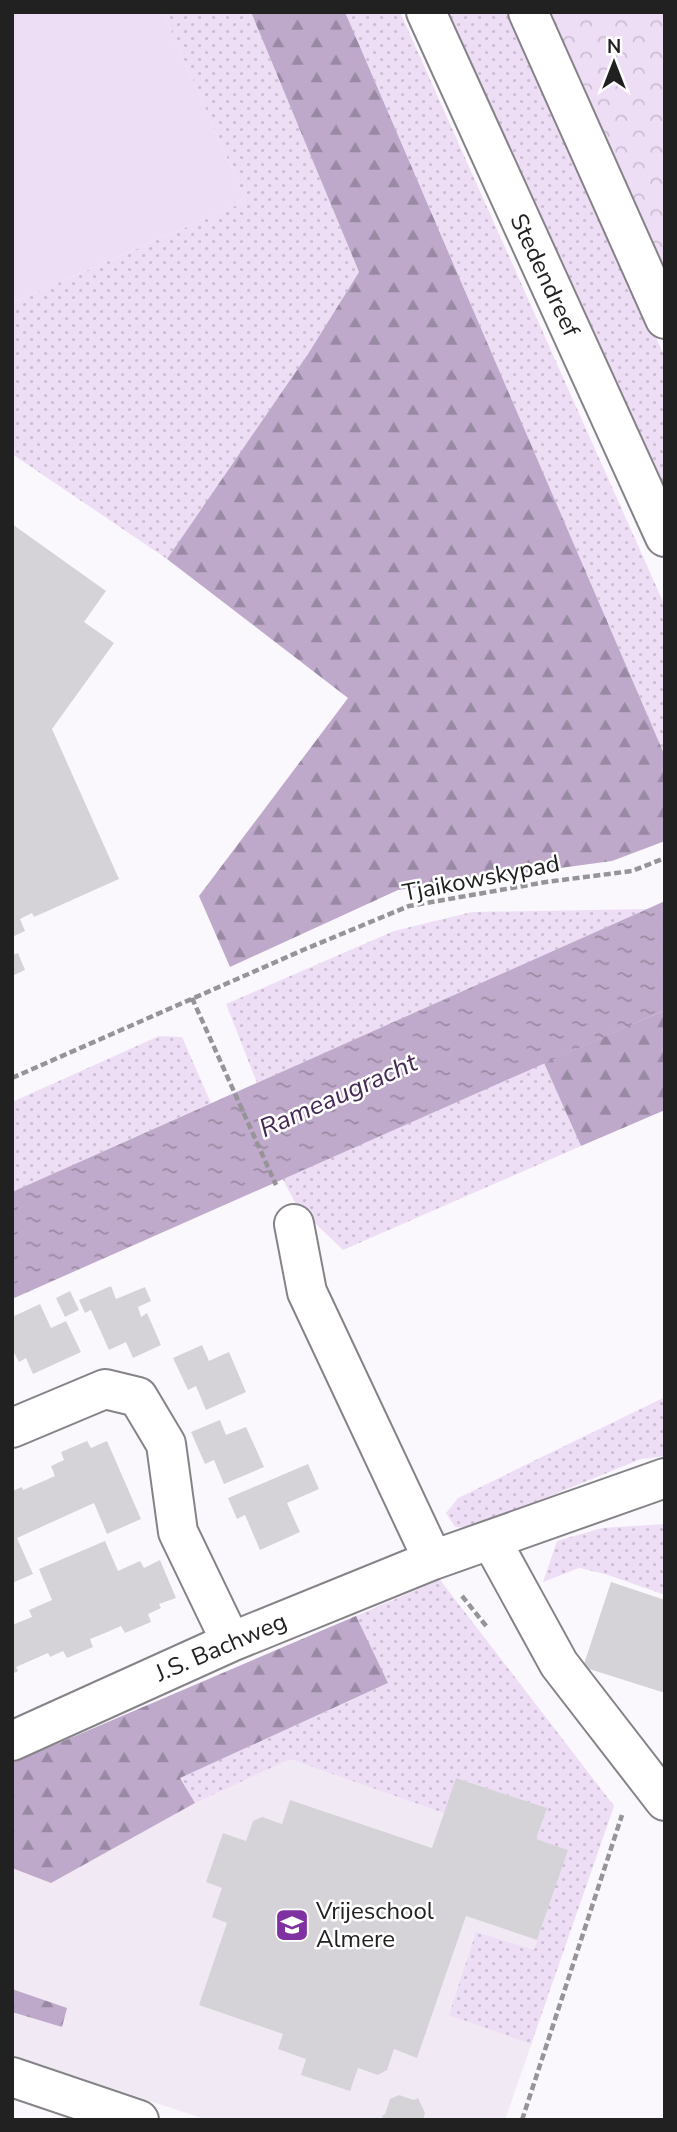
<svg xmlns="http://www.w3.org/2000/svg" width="677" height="2132" viewBox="0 0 677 2132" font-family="'Nunito Sans',sans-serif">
	<defs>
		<pattern id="grass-dots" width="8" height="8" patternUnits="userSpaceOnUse" patternTransform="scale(1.75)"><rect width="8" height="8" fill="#eddef5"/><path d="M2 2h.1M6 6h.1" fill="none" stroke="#cbbed2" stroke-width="1.8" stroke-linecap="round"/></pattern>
		<pattern id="forest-firs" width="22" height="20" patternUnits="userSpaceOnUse" patternTransform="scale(1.75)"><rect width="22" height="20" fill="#bea9ca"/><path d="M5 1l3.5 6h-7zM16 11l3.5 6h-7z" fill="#9a89a4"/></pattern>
		<pattern id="park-crowns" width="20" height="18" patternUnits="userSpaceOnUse" patternTransform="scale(1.75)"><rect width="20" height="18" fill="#eddef5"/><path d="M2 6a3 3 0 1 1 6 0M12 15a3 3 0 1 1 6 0" fill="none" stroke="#cbbed2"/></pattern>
		<pattern id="water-ripples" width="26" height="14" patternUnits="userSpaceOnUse" patternTransform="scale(1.75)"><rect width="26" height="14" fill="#c0aacb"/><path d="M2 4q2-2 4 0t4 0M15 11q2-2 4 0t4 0" fill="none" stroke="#9c8aa4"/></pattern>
	</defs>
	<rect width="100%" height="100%" fill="#fbf8fd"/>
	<path fill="#f1eaf5" d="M440 1580 614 1806 505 2120H207L12 2055V1763Z"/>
	<path fill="url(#grass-dots)" d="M163 12H251L359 272 308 354 167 559 12 454V303L246 201Z
		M345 12H400L665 606V756Z
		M449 12H506L665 357V490Z
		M647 909 257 1083 226 1004 394 931 472 912Z
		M159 1036 182 1037 211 1103 12 1192V1102Z
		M544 1063 581 1146 343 1250 297 1206 282 1178Z
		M665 1397V1456L641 1459 471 1528 455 1527 446 1513 458 1498Z
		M665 1524V1595L605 1574 579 1568 543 1582 557 1541 602 1528Z
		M440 1580 614 1806 531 2044 449 2015 476 1932 534 1950 567 1850 536 1839 546 1808 457 1778 444 1813 290 1759 195 1803 180 1778 387 1684 356 1616Z"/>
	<path fill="url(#forest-firs)" d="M251 12H345L665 756V841L612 861 398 890 230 967 199 896 348 698 167 559 308 354 359 272Z
		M665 1010V1110L581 1146 544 1063Z
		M356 1616 388 1683 180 1778 195 1803 51 1883 12 1868V1763Z
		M12 1989 67 2008 62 2027 12 2012Z"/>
	<path fill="url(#park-crowns)" d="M548 12H665V272Z"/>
	<path fill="#eddef5" d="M12 12H163L246 201 12 303Z"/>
	<path fill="url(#water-ripples)" d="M665 901V1010L12 1299V1192Z"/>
	<path fill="#d6d3d8" d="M12 524 106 591 84 622 114 643 52 729 119 879 34 917 32 913 20 919 25 931 12 937Z
		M18 953 25 970 12 976V955Z
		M111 1286 116 1299 145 1287 151 1301 138 1307 141 1317 147 1313 161 1345 133 1358 126 1342 109 1350 91 1310 85 1313 79 1300Z
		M70 1291 79 1310 65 1317 56 1298Z
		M40 1304 51 1328 66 1321 81 1352 33 1374 26 1358 19 1362 12 1349V1317Z
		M202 1345 209 1361 229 1352 246 1392 206 1410 196 1386 188 1390 173 1358Z
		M220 1420 226 1435 246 1427 264 1467 224 1484 214 1460 205 1464 191 1432Z
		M87 1441 91 1448 107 1441 141 1519 107 1534 94 1503 17 1538 33 1574 12 1583V1491L22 1487 23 1490 55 1476 51 1466 64 1460 61 1452Z
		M308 1464 319 1489 287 1503 300 1532 260 1550 245 1515 237 1519 228 1498Z
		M105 1541 118 1571 140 1561 144 1568 160 1560 176 1598 159 1604 161 1608 148 1614 151 1622 125 1633 121 1626 105 1633 90 1639 93 1647 67 1658 63 1651 50 1657 48 1653 16 1667 18 1671 12 1674V1625L32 1617 29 1610 52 1600 39 1569Z
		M611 1582 665 1600V1693L583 1667Z
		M456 1778 547 1808 536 1839 568 1850 537 1940 466 1916 417 2058 394 2049 387 2070 378 2075 358 2068 350 2091 301 2075 306 2059 278 2049 283 2034 199 2005 227 1923 212 1917 222 1888 206 1882 223 1833 246 1841 253 1821 262 1817 282 1824 290 1800 432 1848Z
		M399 2095 414 2100 418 2098 425 2113 423 2120H384L382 2116 385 2114 390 2099Z"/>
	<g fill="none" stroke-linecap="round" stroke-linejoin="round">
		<g stroke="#858387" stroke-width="42">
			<path id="minor" d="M294 1224 307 1292 433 1560
				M12 1428 105 1389 138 1397 166 1444 178 1532 231 1642
				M491 1540 559 1664 665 1801
				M12 1741 231 1642 433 1560 665 1478
				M12 2077 139 2120"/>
		</g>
		<g stroke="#858387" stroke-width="42">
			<path id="major" d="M426 12 665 537
				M528 12 665 319"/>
		</g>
		<path stroke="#969497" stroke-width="4.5" stroke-dasharray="7 3.5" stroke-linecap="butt" d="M192 998 276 1185
			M12 1078 303 950 409 906 546 882 632 871 665 858
			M462 1596 487 1627
			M522 2120 622 1815"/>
		<use href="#minor" stroke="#fff" stroke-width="38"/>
		<use href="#major" stroke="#fff" stroke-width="38"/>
	</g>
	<defs>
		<g id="school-square" transform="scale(1.75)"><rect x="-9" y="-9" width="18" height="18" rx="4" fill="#7f30a1" stroke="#fff"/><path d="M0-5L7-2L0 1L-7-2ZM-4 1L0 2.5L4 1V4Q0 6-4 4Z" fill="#fff"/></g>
	</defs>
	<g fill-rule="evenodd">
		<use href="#school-square" x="292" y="1925"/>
	</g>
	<g text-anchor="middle" stroke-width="5" stroke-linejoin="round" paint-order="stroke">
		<g font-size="24" fill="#222122" stroke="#fff">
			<text transform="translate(545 275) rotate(65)" y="8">Stedendreef</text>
			<text transform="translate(481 878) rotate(-11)" y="8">Tjaikowskypad</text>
			<text transform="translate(221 1647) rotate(-23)" y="8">J.S. Bachweg</text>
		</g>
		<g font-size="24" fill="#222122" stroke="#fff" text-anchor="start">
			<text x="316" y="1919">Vrijeschool<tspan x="316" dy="28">Almere</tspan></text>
		</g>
		<g font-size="26" font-style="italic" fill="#452853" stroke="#fff">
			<text transform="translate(338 1095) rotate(-24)" y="9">Rameaugracht</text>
		</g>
	</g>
	<rect width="677" height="2132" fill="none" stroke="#222122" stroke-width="28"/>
	<g transform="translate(614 63)" stroke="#ffffff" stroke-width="5" paint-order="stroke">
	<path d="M0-5L12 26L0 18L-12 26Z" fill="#222122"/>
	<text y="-10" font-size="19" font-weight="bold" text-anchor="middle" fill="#222122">N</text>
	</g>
</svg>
